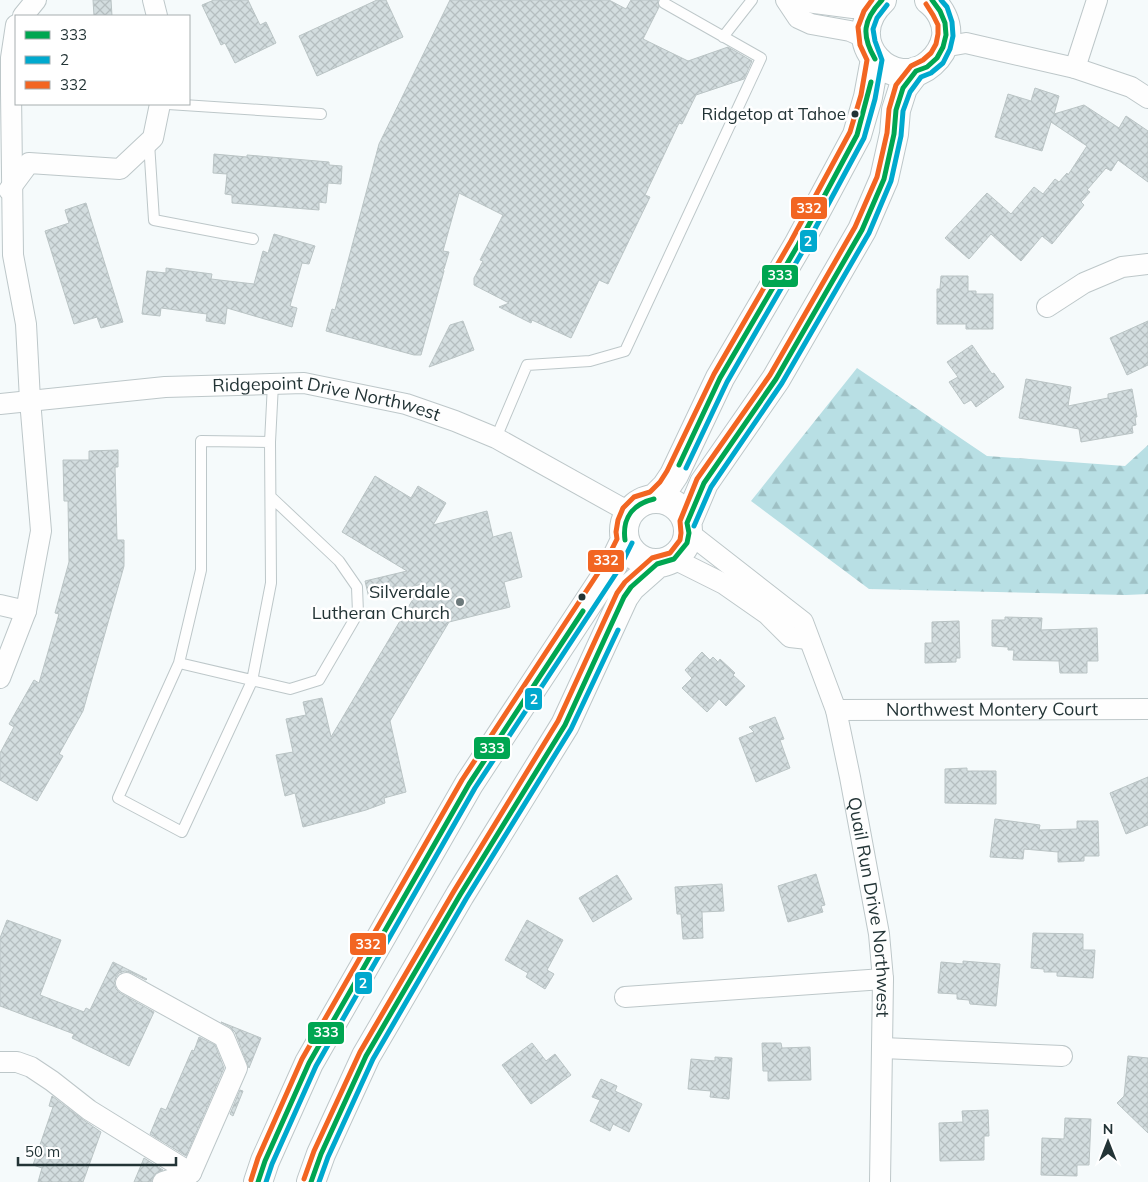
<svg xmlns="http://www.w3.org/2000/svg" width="1148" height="1182" viewBox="0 0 1148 1182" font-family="Mulish,sans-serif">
	<defs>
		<pattern id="forest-firs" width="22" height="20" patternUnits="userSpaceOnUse" patternTransform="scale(1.25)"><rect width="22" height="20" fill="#b8dfe4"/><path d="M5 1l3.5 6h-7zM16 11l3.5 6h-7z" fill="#9ec0c4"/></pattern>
		<pattern id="building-cross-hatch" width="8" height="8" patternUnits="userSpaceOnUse" patternTransform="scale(1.25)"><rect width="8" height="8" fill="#d3dddf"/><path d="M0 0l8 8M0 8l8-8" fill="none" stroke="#b5bec0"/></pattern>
	</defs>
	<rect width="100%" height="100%" fill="#f5fafb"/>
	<path fill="url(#forest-firs)" d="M857 368 987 456 1125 466 1148 445V594L1126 595 869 589 751 501Z"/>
	<path fill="url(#building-cross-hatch)" stroke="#bac4c5" d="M93 0H111L112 16H94Z
		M214 0H248L260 25 266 22 276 43 235 63 225 43 221 45 202 5Z
		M377 0H386L403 37 317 76 299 36Z
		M450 0H609L626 9 631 0H658L659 7 643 39 688 61 728 47 752 61 744 79 696 95 682 124 679 123 645 195 650 197 608 284 599 280 571 338 532 320 531 323 499 307 509 303 474 285V278L483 261 480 260 503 215 459 193 443 251 449 252 444 269H443L444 271 421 355H414L326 331 332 309 335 310 379 144Z
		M1035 88 1059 96 1054 114 1084 105 1119 128 1126 116 1148 131V182L1118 160 1111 171 1106 168 1087 190 1090 192 1081 202 1084 205 1052 244 1042 236 1021 261 991 234 969 259 945 238 987 193 1011 214 1034 187 1043 194 1055 179 1059 182 1067 173 1068 175 1087 146 1051 122 1042 151 995 137 1008 94 1031 101Z
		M214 154 247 157V155L329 162V165L342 166 341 184 328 183 326 203 319 202V210L232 203V195L225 194 227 174 213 173Z
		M86 203 123 322 101 328 97 317 74 324 45 231 69 223 65 210Z
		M274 234 315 246 309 264 302 263 290 306 297 308 292 327 227 308 225 324 206 321 207 314 161 308 160 316 142 314 147 271 166 273V268L212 274 211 279 254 284 263 251 268 253Z
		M941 276H968V291H976V294H993V329H966V324H937V289H940Z
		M463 321 474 350 429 367 450 325Z
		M1148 321V365L1127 375 1110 338Z
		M972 345 992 374 994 373 1004 387 976 407 971 400 964 404 949 382 958 377 947 362Z
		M1026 379 1071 387 1068 406 1108 398V394L1132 389 1137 417H1135L1136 425 1132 426 1133 433 1081 442 1079 429 1019 418Z
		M118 450V467H115L117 540H124V566L83 711 59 754 63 756 37 801 0 780V753L14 727 9 724 34 680 39 683 59 614 55 613 69 562 68 501H64L63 460H89V451Z
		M375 476 411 498 418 486 446 503 433 525 487 511 493 537 511 532 522 577 504 582 510 607 449 622 390 721 406 792 384 798 385 803 366 810 303 827 295 793 285 796 276 755 293 752 286 719 306 715 303 702 322 698 331 737 422 584 369 598 365 581 407 571 342 532Z
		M1005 617 1042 618 1041 630 1097 628 1098 661H1087V673H1060L1059 661 1013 660 1014 650H1008V647L992 646V620H1005Z
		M959 621 960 658H956V662L925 663V643H932V622Z
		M702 652 710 660 713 657 718 662 720 659 735 673 733 675 745 686 726 706 719 699 707 712 682 688 692 678 685 670Z
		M775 717 784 739 780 740 790 768 756 782 739 738 754 732 749 727Z
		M967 768V771H996V804L945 803V769Z
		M1148 777V825L1126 834 1110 793Z
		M995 819 1040 825 1039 830 1077 829V821H1098L1099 856H1084V861L1058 862V852L1024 849 1023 859 990 857Z
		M816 874 825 905 821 906 823 912 788 922 778 886Z
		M617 875 632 899 593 922 579 898Z
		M722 884 724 911 702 912 703 938 683 939 681 914H677L675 887Z
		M7 920 61 940 40 995 84 1012 86 1008 90 1010 113 962 147 979 146 980 132 973 125 971 119 973 116 977 114 983 116 989 120 993 154 1012 129 1066 72 1038 74 1034 0 1006V938Z
		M527 920 563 940 547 970 554 974 545 989 526 977 528 973 505 960Z
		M1033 933 1083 934V950H1095L1093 978 1057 976V972H1044V969L1031 968Z
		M963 961 1000 964 996 1006 970 1004 969 1000 957 999V994L938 993 941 962 963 964Z
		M221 1022 261 1038 249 1068 235 1032 230 1027Z
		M199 1037 215 1045 224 1068 186 1156 150 1134 161 1108 166 1110 192 1050 194 1051Z
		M532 1043 546 1061 555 1054 571 1075 531 1104 502 1065Z
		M762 1043H781L782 1048 810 1047 811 1080 768 1081V1071H763Z
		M1128 1056 1148 1058V1133L1117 1103 1124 1096Z
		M715 1057 732 1058 729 1099 710 1097 711 1091 688 1089 691 1059 715 1061Z
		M601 1079 617 1086 615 1091 642 1104 629 1132 613 1124 610 1131 590 1121 600 1100 592 1097Z
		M240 1090 243 1091 233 1116 230 1114Z
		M52 1096 82 1119 101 1132 83 1182H38L42 1168 33 1165 53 1107 49 1106Z
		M988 1110 989 1136H984V1160L940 1161 939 1123 963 1122 962 1111Z
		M1065 1118 1091 1119 1089 1165H1077V1176L1041 1175 1042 1138 1064 1139Z
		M144 1158 163 1170 155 1174 151 1182H134Z"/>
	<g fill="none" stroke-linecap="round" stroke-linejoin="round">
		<g stroke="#bdc7c9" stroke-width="12">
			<path id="lane" d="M723 37 752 0
				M168 104 321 114
				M149 143 154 220 253 239
				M496 438 527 365 590 361 625 351 761 58 664 3
				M270 442 271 583 252 681 182 832 118 798 179 663 201 570V441L270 442 273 384
				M179 663 290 689 319 680 358 613 357 587 339 561 271 497"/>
		</g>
		<g stroke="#bdc7c9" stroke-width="22">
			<g id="street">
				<path d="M153 0 157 16"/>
				<path d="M786 0 798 18 811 24 850 31 866 38"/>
				<path d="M790 4 807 2 853 8 875 6"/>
				<path d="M23 16 36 0"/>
				<path d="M943 47 966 43 1075 68 1131 87 1148 98"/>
				<path d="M1075 68 1097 0"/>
				<path d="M9 190 29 163 120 169 153 138 160 104"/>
				<path d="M1047 307 1084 283 1122 267 1148 264"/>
				<path id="s1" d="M0 404 165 387 304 383 406 404 455 421 496 438 629 512"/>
				<path id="s2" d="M689 533 803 622 836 710 850 777 879 934 883 979 880 1182"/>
				<path d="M674 559 724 584 767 614 790 637 808 639"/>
				<path d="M0 605 26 611"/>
				<path d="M0 678 26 611 41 531 30 400 26 324 13 255 11 92V58L16 25"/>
				<path id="s3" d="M836 710 1148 709"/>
				<path d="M126 983 224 1037 237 1068 191 1173 163 1182"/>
				<path d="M625 997 883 979"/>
				<path d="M883 1048 1062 1056"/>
				<path d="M0 1062H17L31 1067 52 1081 89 1110 191 1173"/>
			</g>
		</g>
		<g stroke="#bdc7c9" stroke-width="30">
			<path id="secondary" d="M882 0C838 41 894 96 931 63 939 56 944 48 946 37 948 23 940 8 929 0
				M624 531a32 32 0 1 1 64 0a32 32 0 1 1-64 0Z
				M654 499 666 487 674 475 720 378 798 245 857 135 868 97 875 59
				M687 523 704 483 776 379 862 230 884 179 894 134 896 110 903 88 916 71
				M258 1182 265 1161 309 1063 469 784 613 565 625 540
				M311 1182 321 1154 366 1056 460 895 565 725 624 597 631 587 657 564"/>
		</g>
		<use href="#lane" stroke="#fefefe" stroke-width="10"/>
		<use href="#street" stroke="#fefefe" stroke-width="20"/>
		<use href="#secondary" stroke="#fefefe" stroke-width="28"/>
		<g stroke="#fff" stroke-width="9">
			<path id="bus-1" d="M875 59C861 35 863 20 882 0
				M679 465 720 378 798 245 857 135 871 82
				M625 540C622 518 633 504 654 499
				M258 1182 265 1161 309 1063 469 784 583 611
				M311 1182 321 1154 366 1056 460 895 565 725 624 597 631 587 657 564 674 559 687 543 689 533 687 523 704 483 776 379 862 230 884 179 894 134 896 110 903 88 916 71 927 67 937 58 943 47 946 35 945 23 940 11 932 0"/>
		</g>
		<g stroke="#fff" stroke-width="9">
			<path id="bus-2" d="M686 468 727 382 804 249 864 138 875 99 882 60 875 41 873 29 877 18 887 5
				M694 526 711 487 782 383 869 233 891 181 901 136 903 111 910 92 921 77 931 73 943 63 950 49 953 36 952 22 947 7 941 0
				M266 1182 272 1164 316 1066 475 788 619 569 632 543
				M319 1182 328 1157 373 1059 466 899 571 729 618 630"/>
		</g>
		<g stroke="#fff" stroke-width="9">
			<path id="bus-3" d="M304 1179 314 1151 360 1052 454 891 558 721 617 593 625 582 652 558 670 553 680 540 681 533 680 521 697 479 770 375 855 227 877 177 887 133 889 109 896 85 911 66 923 60 931 53 936 44 938 34V25L933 15 926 4
				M251 1180 258 1158 302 1059 462 780 606 561 617 539 616 532 618 520 623 508 634 497 650 492 660 482 667 471 714 374 791 241 850 132 861 95 867 60 860 45 858 27 864 11 872 0"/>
		</g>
		<use href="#bus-1" stroke="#00a651" stroke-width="5"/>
		<use href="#bus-2" stroke="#00a9ce" stroke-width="5"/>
		<use href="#bus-3" stroke="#f26522" stroke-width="5"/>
	</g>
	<g fill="#233436" stroke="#fff" stroke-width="2">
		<circle cx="855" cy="114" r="4.5"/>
		<circle cx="582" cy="597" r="4.5"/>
	</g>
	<circle fill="#6c797b" stroke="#fff" stroke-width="2" cx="460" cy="602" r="5"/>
	<g text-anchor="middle" stroke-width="5" stroke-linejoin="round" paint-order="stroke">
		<g font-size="17" fill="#233436" stroke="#fff" text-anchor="end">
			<text x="846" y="120">Ridgetop at Tahoe</text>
		</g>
		<g font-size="18" fill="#233436" stroke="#fff">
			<text dy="6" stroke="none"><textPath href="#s1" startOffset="329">Ridgepoint Drive Northwest</textPath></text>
			<text dy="6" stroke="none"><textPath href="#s3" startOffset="156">Northwest Montery Court</textPath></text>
			<text dy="6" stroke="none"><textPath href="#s2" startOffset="439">Quail Run Drive Northwest</textPath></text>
		</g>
		<g font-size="18" fill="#233436" stroke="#fff" text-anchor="end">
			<text x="450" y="598">Silverdale<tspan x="450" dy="21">Lutheran Church</tspan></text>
		</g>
	</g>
	<g stroke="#fff" stroke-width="2">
		<rect x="790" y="196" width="38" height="24" rx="5" fill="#f26522"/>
		<rect x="799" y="229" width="19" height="24" rx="5" fill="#00a9ce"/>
		<rect x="761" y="264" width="38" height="24" rx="5" fill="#00a651"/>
		<rect x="587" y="549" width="38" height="24" rx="5" fill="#f26522"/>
		<rect x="524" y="687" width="19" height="24" rx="5" fill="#00a9ce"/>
		<rect x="473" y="736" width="38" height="24" rx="5" fill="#00a651"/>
		<rect x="349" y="932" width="38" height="24" rx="5" fill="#f26522"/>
		<rect x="354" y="971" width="19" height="24" rx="5" fill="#00a9ce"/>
		<rect x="307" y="1021" width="38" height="24" rx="5" fill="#00a651"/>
	</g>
	<g font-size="14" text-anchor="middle" font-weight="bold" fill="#fff">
		<text x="809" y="213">332</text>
		<text x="808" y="246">2</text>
		<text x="780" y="280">333</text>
		<text x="606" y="565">332</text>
		<text x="534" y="704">2</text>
		<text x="492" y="753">333</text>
		<text x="368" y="949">332</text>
		<text x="363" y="988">2</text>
		<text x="326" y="1037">333</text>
	</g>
	<rect x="15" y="15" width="175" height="90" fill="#ffffff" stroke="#a7aeaf"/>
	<rect x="25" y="31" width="25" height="8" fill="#00a651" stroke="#a7aeaf"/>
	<text x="60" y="40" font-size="15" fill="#233436">333</text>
	<rect x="25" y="56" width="25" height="8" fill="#00a9ce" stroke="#a7aeaf"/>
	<text x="60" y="65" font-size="15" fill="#233436">2</text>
	<rect x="25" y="81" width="25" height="8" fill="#f26522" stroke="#a7aeaf"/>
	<text x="60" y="90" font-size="15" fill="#233436">332</text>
	<g transform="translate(1108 1142)" stroke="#ffffff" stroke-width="4" paint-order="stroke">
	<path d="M0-4L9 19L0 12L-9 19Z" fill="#233436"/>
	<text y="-8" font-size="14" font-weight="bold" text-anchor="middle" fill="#233436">N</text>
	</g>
	<path d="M18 1157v8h158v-8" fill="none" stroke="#233436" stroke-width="2.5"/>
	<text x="25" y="1157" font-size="15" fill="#233436" stroke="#ffffff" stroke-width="4" paint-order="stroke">50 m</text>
</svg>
